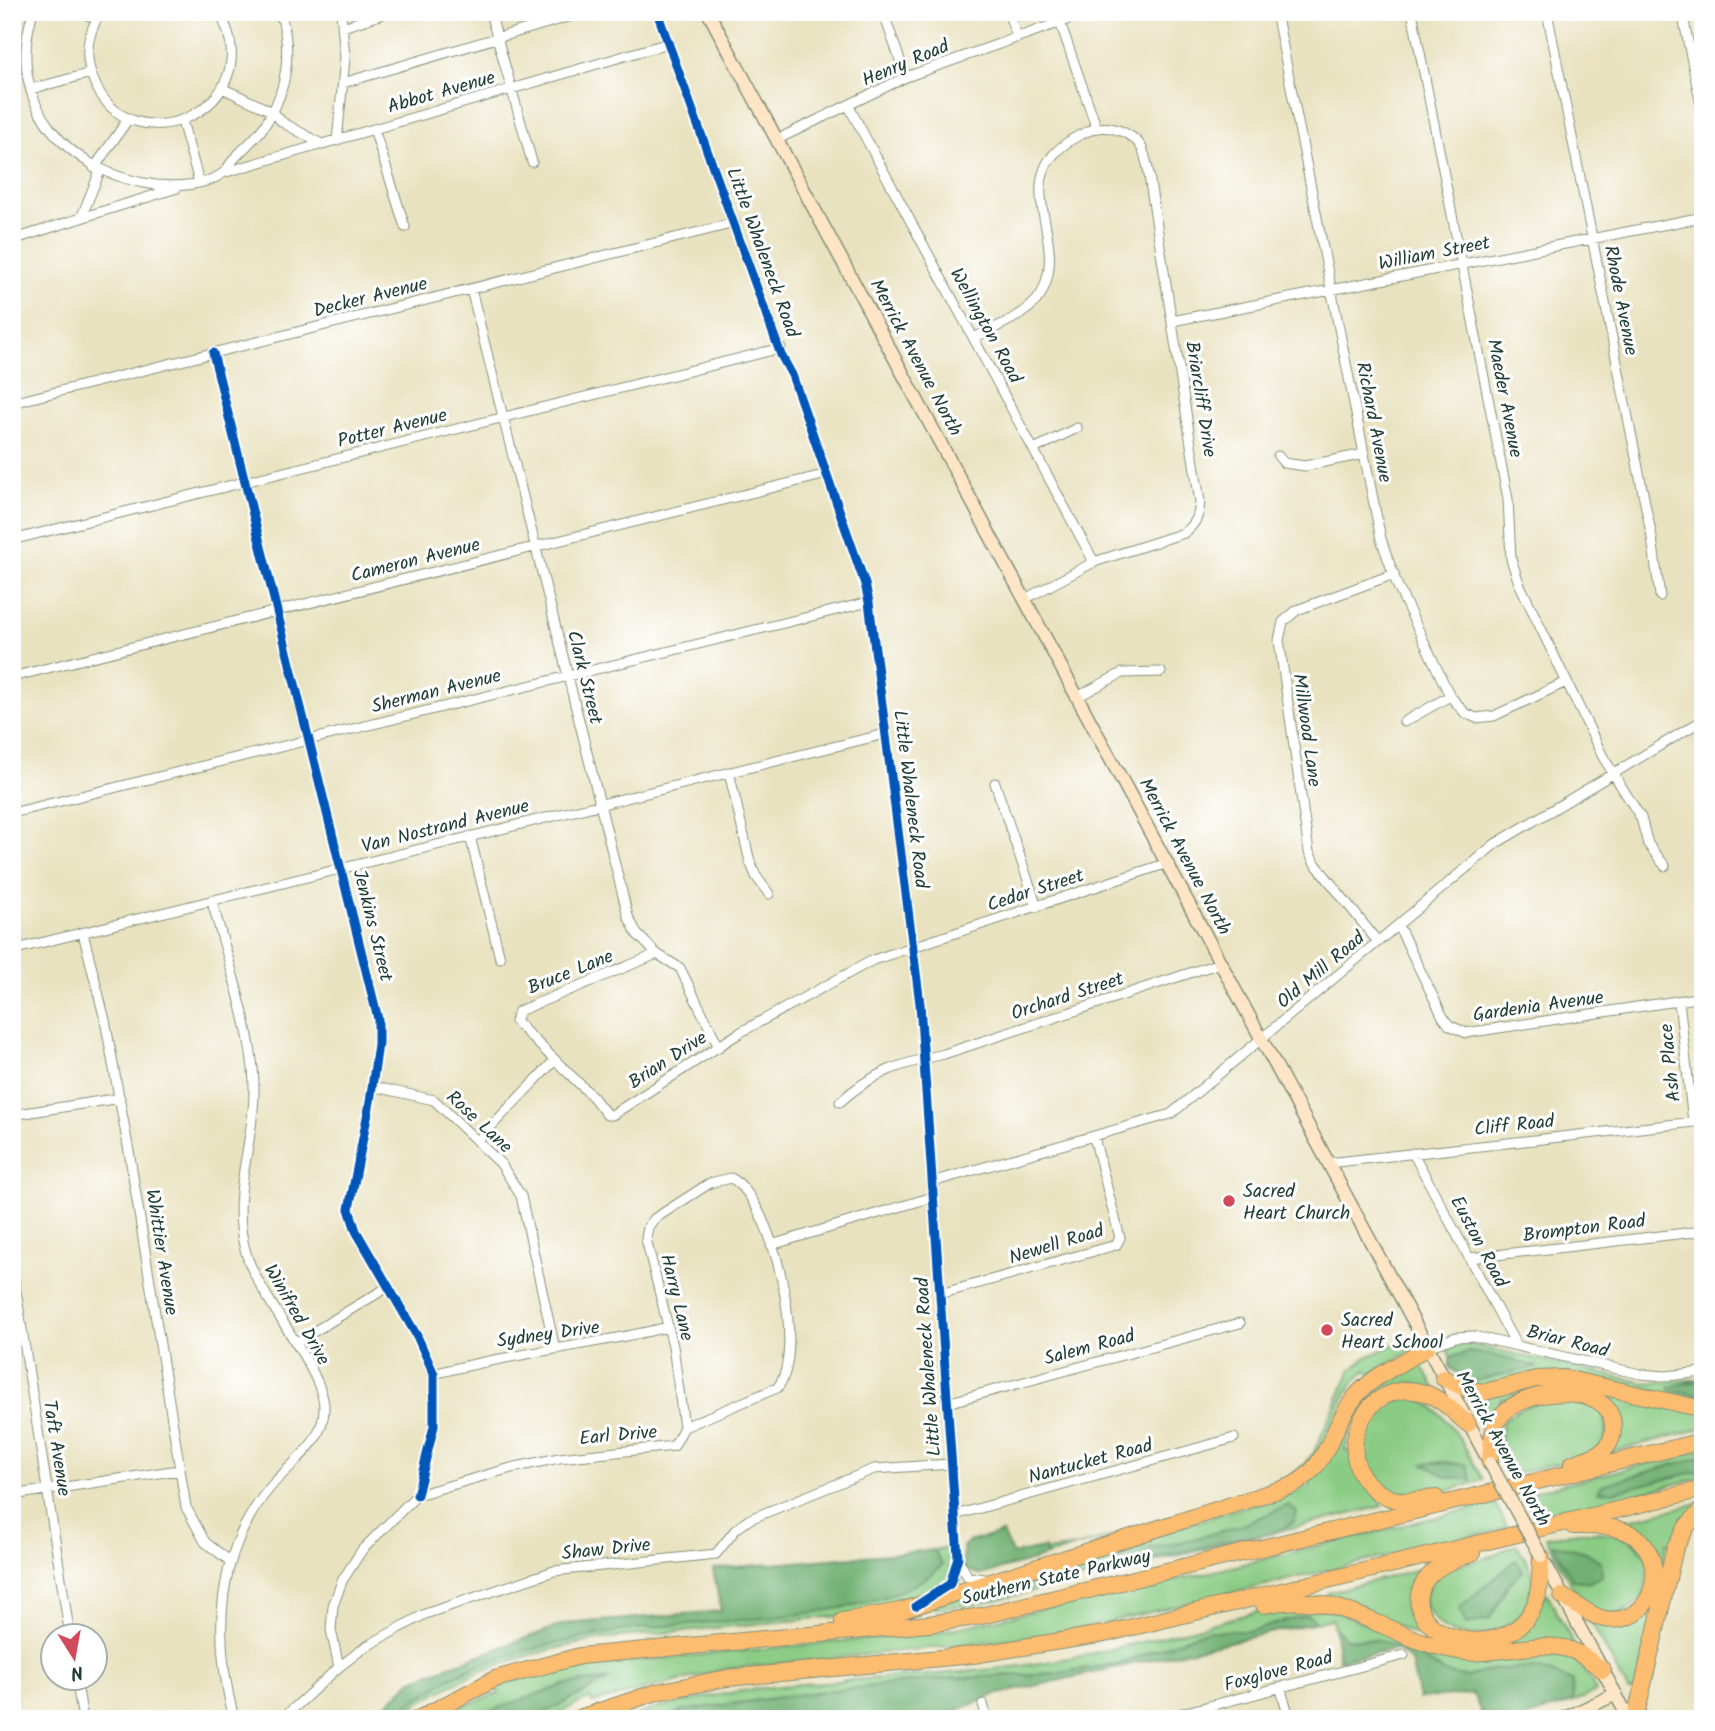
<svg xmlns="http://www.w3.org/2000/svg" width="1715" height="1731" viewBox="0 0 1715 1731" font-family="Kalam,sans-serif">
	<rect width="100%" height="100%" fill="#fff"/>
	<filter id="ink" filterUnits="userSpaceOnUse"><feTurbulence type="fractalNoise" baseFrequency=".0143" numOctaves="2"/><feDisplacementMap in="SourceGraphic" scale="14" xChannelSelector="R" yChannelSelector="G"/><feConvolveMatrix kernelMatrix="1 2 1 2 8 2 1 2 1" color-interpolation-filters="sRGB"/></filter>
	<filter id="wash" filterUnits="userSpaceOnUse"><feTurbulence type="fractalNoise" baseFrequency=".00686" numOctaves="4" result="noise"/><feDisplacementMap in="SourceGraphic" scale="28" xChannelSelector="R" yChannelSelector="G"/><feGaussianBlur stdDeviation="1.57" result="paint"/><feColorMatrix in="noise" values="0 0 0 0 0 0 0 0 0 0 0 0 0 0 0 0 0 1.4 0 .05"/><feComposite in="paint" operator="in"/></filter>
	<g filter="url(#wash)">
		<rect width="100%" height="100%" fill="#e9e2c0"/>
		<path fill="#8bcc84" stroke="#55845c" stroke-width="2" d="M1406 1339 1410 1350 1406 1354 1371 1374 1366 1370C1326 1404 1340 1456 1281 1484L1047 1556 1046 1551 1077 1547 1281 1482 1300 1469 1314 1452 1351 1370 1365 1358Z
			M1464 1343 1645 1383 1703 1379 1670 1387 1671 1391 1703 1396V1403L1570 1373 1473 1387 1457 1371 1447 1349Z
			M1417 1361 1421 1363 1438 1394 1418 1387 1415 1383 1388 1388 1352 1422 1345 1450H1349L1383 1506 983 1603 935 1609 932 1605 1310 1486 1308 1482 1354 1405 1373 1385Z
			M1550 1383 1548 1390 1500 1399 1503 1405 1490 1427H1486L1470 1397Z
			M1605 1391 1703 1413V1428L1608 1453Z
			M1412 1395C1450 1412 1464 1446 1483 1480 1458 1487 1423 1502 1398 1494 1354 1480 1350 1425 1386 1402 1393 1397 1404 1397 1412 1395Z
			M1567 1399 1591 1405 1603 1413C1605 1424 1608 1435 1601 1445 1592 1459 1530 1469 1512 1474L1499 1446 1502 1422C1521 1404 1540 1401 1567 1399Z
			M1703 1450V1477L1537 1520 1523 1494Z
			M1702 1502 1672 1544 1667 1543 1661 1576 1623 1526 1624 1521Z
			M1495 1503 1508 1528 1053 1635 726 1669 592 1703 590 1698 546 1719H439L458 1708 499 1693 497 1687 552 1669 939 1632 1215 1571Z
			M1579 1532C1612 1532 1628 1531 1649 1559 1646 1583 1648 1603 1621 1612 1582 1626 1561 1563 1546 1537Z
			M1517 1545C1522 1553 1529 1564 1532 1573 1546 1632 1441 1663 1426 1602 1424 1596 1429 1583 1433 1577 1445 1565 1468 1564 1483 1559 1495 1555 1505 1548 1517 1545Z
			M949 1547C950 1558 953 1571 947 1581 936 1599 890 1608 870 1613L609 1638C533 1651 458 1671 396 1719H385C457 1663 553 1636 643 1627 712 1620 781 1620 849 1604 880 1597 912 1578 942 1565L934 1550Z
			M1423 1568 1426 1573 1424 1628H1418L1415 1634 1327 1598V1593L1339 1590Z
			M1547 1593 1575 1647H1512L1508 1638Z
			M1279 1606 1329 1608 1434 1653 1564 1654 1578 1659 1576 1662 1587 1673 1596 1692 1573 1702 1572 1681 1494 1669 1468 1677 1445 1673 1411 1651 1378 1640 1346 1639 1334 1627 1332 1619 1317 1622 1307 1615 1252 1631H1206L1121 1663 1059 1673 941 1679 817 1692 682 1711 664 1719H623C750 1675 889 1683 1021 1666 1108 1654 1194 1628 1279 1606Z
			M1645 1609 1648 1611 1644 1620 1651 1612 1655 1613 1635 1691H1628L1589 1618Z"/>
		<path fill="#70b072" stroke="#487653" stroke-width="2" d="M1469 1352 1492 1355 1538 1367 1470 1382 1450 1368V1357Z
			M1703 1380V1396L1671 1391 1669 1387Z
			M1703 1456V1470L1613 1492 1598 1491 1602 1485Z
			M1443 1462 1467 1465 1471 1479 1447 1477 1424 1464Z
			M1289 1505 1297 1512 1293 1523 1271 1534 1243 1537 1111 1570 1126 1553 1189 1540 1239 1526Z
			M1003 1533 1012 1554 1045 1548 1047 1556 980 1575 964 1568 963 1547 968 1542Z
			M1553 1544 1586 1552 1601 1562 1602 1576 1588 1583 1572 1579Z
			M934 1550 942 1565C882 1626 698 1617 614 1632 565 1641 516 1651 469 1669 441 1679 397 1719 371 1719L412 1680 564 1624 721 1611 713 1569Z
			M1516 1560 1523 1571 1508 1585 1489 1620 1466 1624 1459 1608Z
			M1307 1615 1317 1622 990 1696 938 1719H664L682 1711 817 1692 941 1679 1059 1673 1121 1663 1206 1631H1252Z
			M1334 1627 1346 1639 1378 1640 1411 1651 1446 1673 1468 1677 1494 1669 1538 1668 1572 1681 1573 1702 1522 1719H1484L1473 1694 1419 1699 1411 1661 1396 1649 1339 1660Z
			M610 1679 533 1719H466L567 1684Z"/>
	</g>
	<g filter="url(#ink)">
		<g fill="none" stroke-linecap="round" stroke-linejoin="round">
			<g stroke="#84907a" stroke-width="11">
				<path id="minor" d="M33 12C4 104 68 174 156 185 176 187 206 186 223 173 227 170 230 164 233 160 245 146 259 137 268 120 288 88 292 48 280 12
					M82 12 96 19
					M101 12C87 33 84 56 93 79 129 172 274 108 219 12
					M490 12 532 162
					M657 12 781 355 792 375 865 584 869 602 920 1004 958 1557 953 1580 939 1593
					M883 12 906 77
					M1008 12 1017 37
					M1276 12 1381 539 1398 587 1450 696 1465 713 1476 718 1494 716 1566 682
					M1412 12 1508 499 1511 559 1519 583 1603 757 1641 818 1648 844 1665 866
					M1547 12 1652 538 1660 596
					M1682 12 1703 115
					M1060 22 1096 126
					M343 27 389 12
					M343 83 585 12
					M222 88 273 112 282 122 323 145
					M31 89 91 73
					M848 105 1094 562
					M182 121 199 182
					M374 129 405 227
					M778 139 906 77 1089 12
					M337 141 345 58 341 12
					M94 168 129 118
					M223 173 669 43
					M81 218 177 188
					M12 240 81 218 100 171
					M471 289 628 916 637 934 657 954 680 968 719 1047
					M1172 321 1703 217
					M974 338C996 326 1033 314 1043 290 1069 232 1003 176 1078 136 1095 127 1105 124 1123 132 1142 141 1144 150 1148 169L1200 502C1199 516 1196 524 1184 533L1094 562 1025 599
					M213 353 378 1019V1044L370 1102 349 1209 356 1231 417 1336 434 1374V1426L417 1495
					M12 403 735 223
					M1034 449 1077 428
					M1278 456 1284 463 1305 466 1364 454
					M12 540 781 348
					M12 677 827 474
					M1079 696 1122 673 1161 672
					M1404 722 1450 696
					M729 772 750 862 756 876 769 894
					M995 783 1037 907
					M12 813 869 602
					M470 836 500 958
					M212 901C226 955 255 1037 254 1091 254 1147 229 1197 246 1253 258 1296 325 1372 324 1408 324 1443 294 1460 273 1484 214 1552 213 1637 234 1719
					M12 921 19 949
					M1398 925 1443 1017 1449 1025 1466 1033 1703 997
					M83 933 105 1020 130 1157 186 1507 205 1542 231 1562
					M1378 942 1314 862 1309 852 1279 640 1283 622 1297 610 1394 574
					M12 950 885 734
					M657 954 519 1011 515 1021 593 1097 607 1115H612L741 1032 873 960 1168 863
					M1679 1001 1693 1122
					M371 1086 434 1100 501 1164 521 1196 555 1349
					M840 1102C874 1071 901 1064 944 1054L1220 963
					M12 1115 120 1098
					M478 1140 555 1060
					M1413 1153 1516 1345
					M1328 1163 1703 1121
					M932 1182 1171 1114 1495 844 1703 720
					M771 1245 933 1197
					M1470 1258 1703 1231
					M12 1265 70 1636
					M940 1294 1116 1245 1120 1238 1094 1137
					M295 1343 388 1287
					M1427 1347 1456 1337 1473 1336 1640 1374 1666 1376 1703 1372
					M434 1374C511 1353 590 1346 668 1327
					M947 1403 1240 1323
					M12 1495 179 1470
					M955 1515 1234 1438
					M958 1559 968 1577 985 1579
					M339 1667 331 1630 333 1606 342 1581 362 1550 417 1495 511 1468 559 1458 674 1446 684 1427 777 1388C808 1353 773 1199 731 1178L710 1183 654 1219 648 1227 646 1239 673 1346 684 1427
					M76 1678 83 1719
					M1280 1687 1290 1719
					M983 1704 987 1719
					M282 1719 339 1667 365 1647 425 1614 554 1571 716 1554 736 1529 750 1519 874 1469 951 1464
					M1160 1719 1404 1655"/>
			</g>
			<g stroke="#84907a" stroke-width="15">
				<path id="secondary" d="M708 12 1490 1463
					M1541 1556 1629 1719
					M1563 1719 1616 1694"/>
			</g>
			<g stroke="#84907a" stroke-width="18">
				<path id="motorway" d="M1443 1378 1469 1390 1485 1392 1536 1379 1564 1378 1703 1409
					M1490 1463C1491 1450 1491 1432 1498 1420 1516 1388 1614 1378 1613 1428 1613 1434 1611 1443 1606 1448 1598 1457 1583 1459 1572 1464
					M1436 1498C1420 1499 1403 1504 1388 1497 1323 1470 1361 1368 1430 1395 1444 1401 1456 1414 1468 1424
					M1472 1553C1458 1559 1440 1564 1429 1576 1382 1630 1505 1675 1535 1604 1541 1589 1540 1572 1541 1556
					M1562 1596C1576 1604 1590 1616 1605 1619 1658 1627 1672 1552 1627 1532 1611 1525 1590 1526 1573 1526
					M1264 1605C1346 1587 1389 1643 1465 1652 1499 1656 1539 1639 1571 1650 1583 1654 1593 1663 1603 1670
					M843 1621 900 1611 1291 1486C1331 1466 1330 1426 1356 1396 1376 1373 1403 1364 1427 1347
					M418 1719 495 1679 580 1656 929 1624 981 1616 1703 1441
					M576 1719 657 1692 727 1678 973 1655 1104 1634 1703 1489
					M1635 1719 1675 1548 1687 1526 1703 1509"/>
			</g>
			<use href="#minor" stroke="#fff" stroke-width="9"/>
			<use href="#secondary" stroke="#fee5c5" stroke-width="12"/>
			<use href="#motorway" stroke="#fcbd6f" stroke-width="16"/>
			<g stroke="#84907a" stroke-width="15" stroke-linecap="butt">
				<path id="secondary-bridge" d="M1490 1463 1541 1556"/>
			</g>
			<use href="#secondary-bridge" stroke="#fee5c5" stroke-width="12"/>
			<g stroke="#fff" stroke-width="13">
				<path id="cycleway" d="M657 12 781 355 792 375 865 584 869 602 920 1004 958 1557 950 1584 916 1606
					M213 353 378 1019V1044L370 1102 349 1209 356 1231 417 1336 434 1374V1426L417 1495"/>
			</g>
			<use href="#cycleway" stroke="#0057b8" stroke-width="9"/>
		</g>
	</g>
	<g fill="#d1495b" stroke="#fff" stroke-width="2.5">
		<circle cx="1229" cy="1201" r="7"/>
		<circle cx="1327" cy="1330" r="7"/>
	</g>
	<g text-anchor="middle" stroke-width="6" stroke-linejoin="round" paint-order="stroke">
		<g font-size="19" fill="#1f3d34" stroke="#fff">
			<text transform="translate(905 62) rotate(-23)" y="7">Henry Road</text>
			<text transform="translate(441 91) rotate(-16)" y="7">Abbot Avenue</text>
			<text transform="translate(764 252) rotate(70)" y="7">Little Whaleneck Road</text>
			<text transform="translate(1434 252) rotate(-11)" y="7">William Street</text>
			<text transform="translate(370 296) rotate(-14)" y="7">Decker Avenue</text>
			<text transform="translate(1622 300) rotate(79)" y="7">Rhode Avenue</text>
			<text transform="translate(987 325) rotate(61)" y="7">Wellington Road</text>
			<text transform="translate(917 357) rotate(62)" y="7">Merrick Avenue North</text>
			<text transform="translate(1506 398) rotate(79)" y="7">Maeder Avenue</text>
			<text transform="translate(1202 399) rotate(81)" y="7">Briarcliff Drive</text>
			<text transform="translate(1375 422) rotate(79)" y="7">Richard Avenue</text>
			<text transform="translate(392 427) rotate(-14)" y="7">Potter Avenue</text>
			<text transform="translate(415 559) rotate(-14)" y="7">Cameron Avenue</text>
			<text transform="translate(586 677) rotate(76)" y="7">Clark Street</text>
			<text transform="translate(436 690) rotate(-14)" y="7">Sherman Avenue</text>
			<text transform="translate(1308 730) rotate(82)" y="7">Millwood Lane</text>
			<text transform="translate(912 799) rotate(83)" y="7">Little Whaleneck Road</text>
			<text transform="translate(445 825) rotate(-14)" y="7">Van Nostrand Avenue</text>
			<text transform="translate(1186 856) rotate(62)" y="7">Merrick Avenue North</text>
			<text transform="translate(1035 889) rotate(-18)" y="7">Cedar Street</text>
			<text transform="translate(374 925) rotate(76)" y="7">Jenkins Street</text>
			<text transform="translate(1320 969) rotate(-40)" y="7">Old Mill Road</text>
			<text transform="translate(570 971) rotate(-22)" y="7">Bruce Lane</text>
			<text transform="translate(1067 995) rotate(-18)" y="7">Orchard Street</text>
			<text transform="translate(1538 1005) rotate(-8)" y="7">Gardenia Avenue</text>
			<text transform="translate(667 1059) rotate(-33)" y="7">Brian Drive</text>
			<text transform="translate(1669 1063) rotate(-96)" y="7">Ash Place</text>
			<text transform="translate(480 1121) rotate(43)" y="7">Rose Lane</text>
			<text transform="translate(1514 1124) rotate(-6)" y="7">Cliff Road</text>
			<text transform="translate(1584 1227) rotate(-7)" y="7">Brompton Road</text>
			<text transform="translate(1480 1241) rotate(62)" y="7">Euston Road</text>
			<text transform="translate(1056 1243) rotate(-17)" y="7">Newell Road</text>
			<text transform="translate(163 1252) rotate(81)" y="7">Whittier Avenue</text>
			<text transform="translate(678 1297) rotate(76)" y="7">Harry Lane</text>
			<text transform="translate(298 1314) rotate(60)" y="7">Winifred Drive</text>
			<text transform="translate(548 1333) rotate(-8)" y="7">Sydney Drive</text>
			<text transform="translate(1568 1340) rotate(14)" y="7">Briar Road</text>
			<text transform="translate(1089 1346) rotate(-15)" y="7">Salem Road</text>
			<text transform="translate(927 1367) rotate(-94)" y="7">Little Whaleneck Road</text>
			<text transform="translate(618 1434) rotate(-5)" y="7">Earl Drive</text>
			<text transform="translate(58 1448) rotate(81)" y="7">Taft Avenue</text>
			<text transform="translate(1504 1448) rotate(61)" y="7">Merrick Avenue North</text>
			<text transform="translate(1090 1460) rotate(-15)" y="7">Nantucket Road</text>
			<text transform="translate(606 1548) rotate(-6)" y="7">Shaw Drive</text>
			<text transform="translate(1056 1576) rotate(-13)" y="7">Southern State Parkway</text>
			<text transform="translate(1278 1670) rotate(-15)" y="7">Foxglove Road</text>
		</g>
		<g font-size="19" fill="#1f3d34" stroke="#fff" text-anchor="start">
			<text x="1243" y="1197">Sacred<tspan x="1243" dy="22">Heart Church</tspan></text>
			<text x="1341" y="1326">Sacred<tspan x="1341" dy="22">Heart School</tspan></text>
		</g>
	</g>
	<rect width="1715" height="1731" fill="none" stroke="#fff" stroke-width="42"/>
	<g transform="translate(74 1657) rotate(169)"><circle r="33" fill="#ffffff" stroke="#a5b1ae" stroke-width="2"/>
	<path d="M0-5L12 26L0 18L-12 26Z" fill="#d1495b"/>
	<text y="-10" font-size="19" font-weight="bold" text-anchor="middle" fill="#1f3d34">N</text>
	</g>
</svg>
